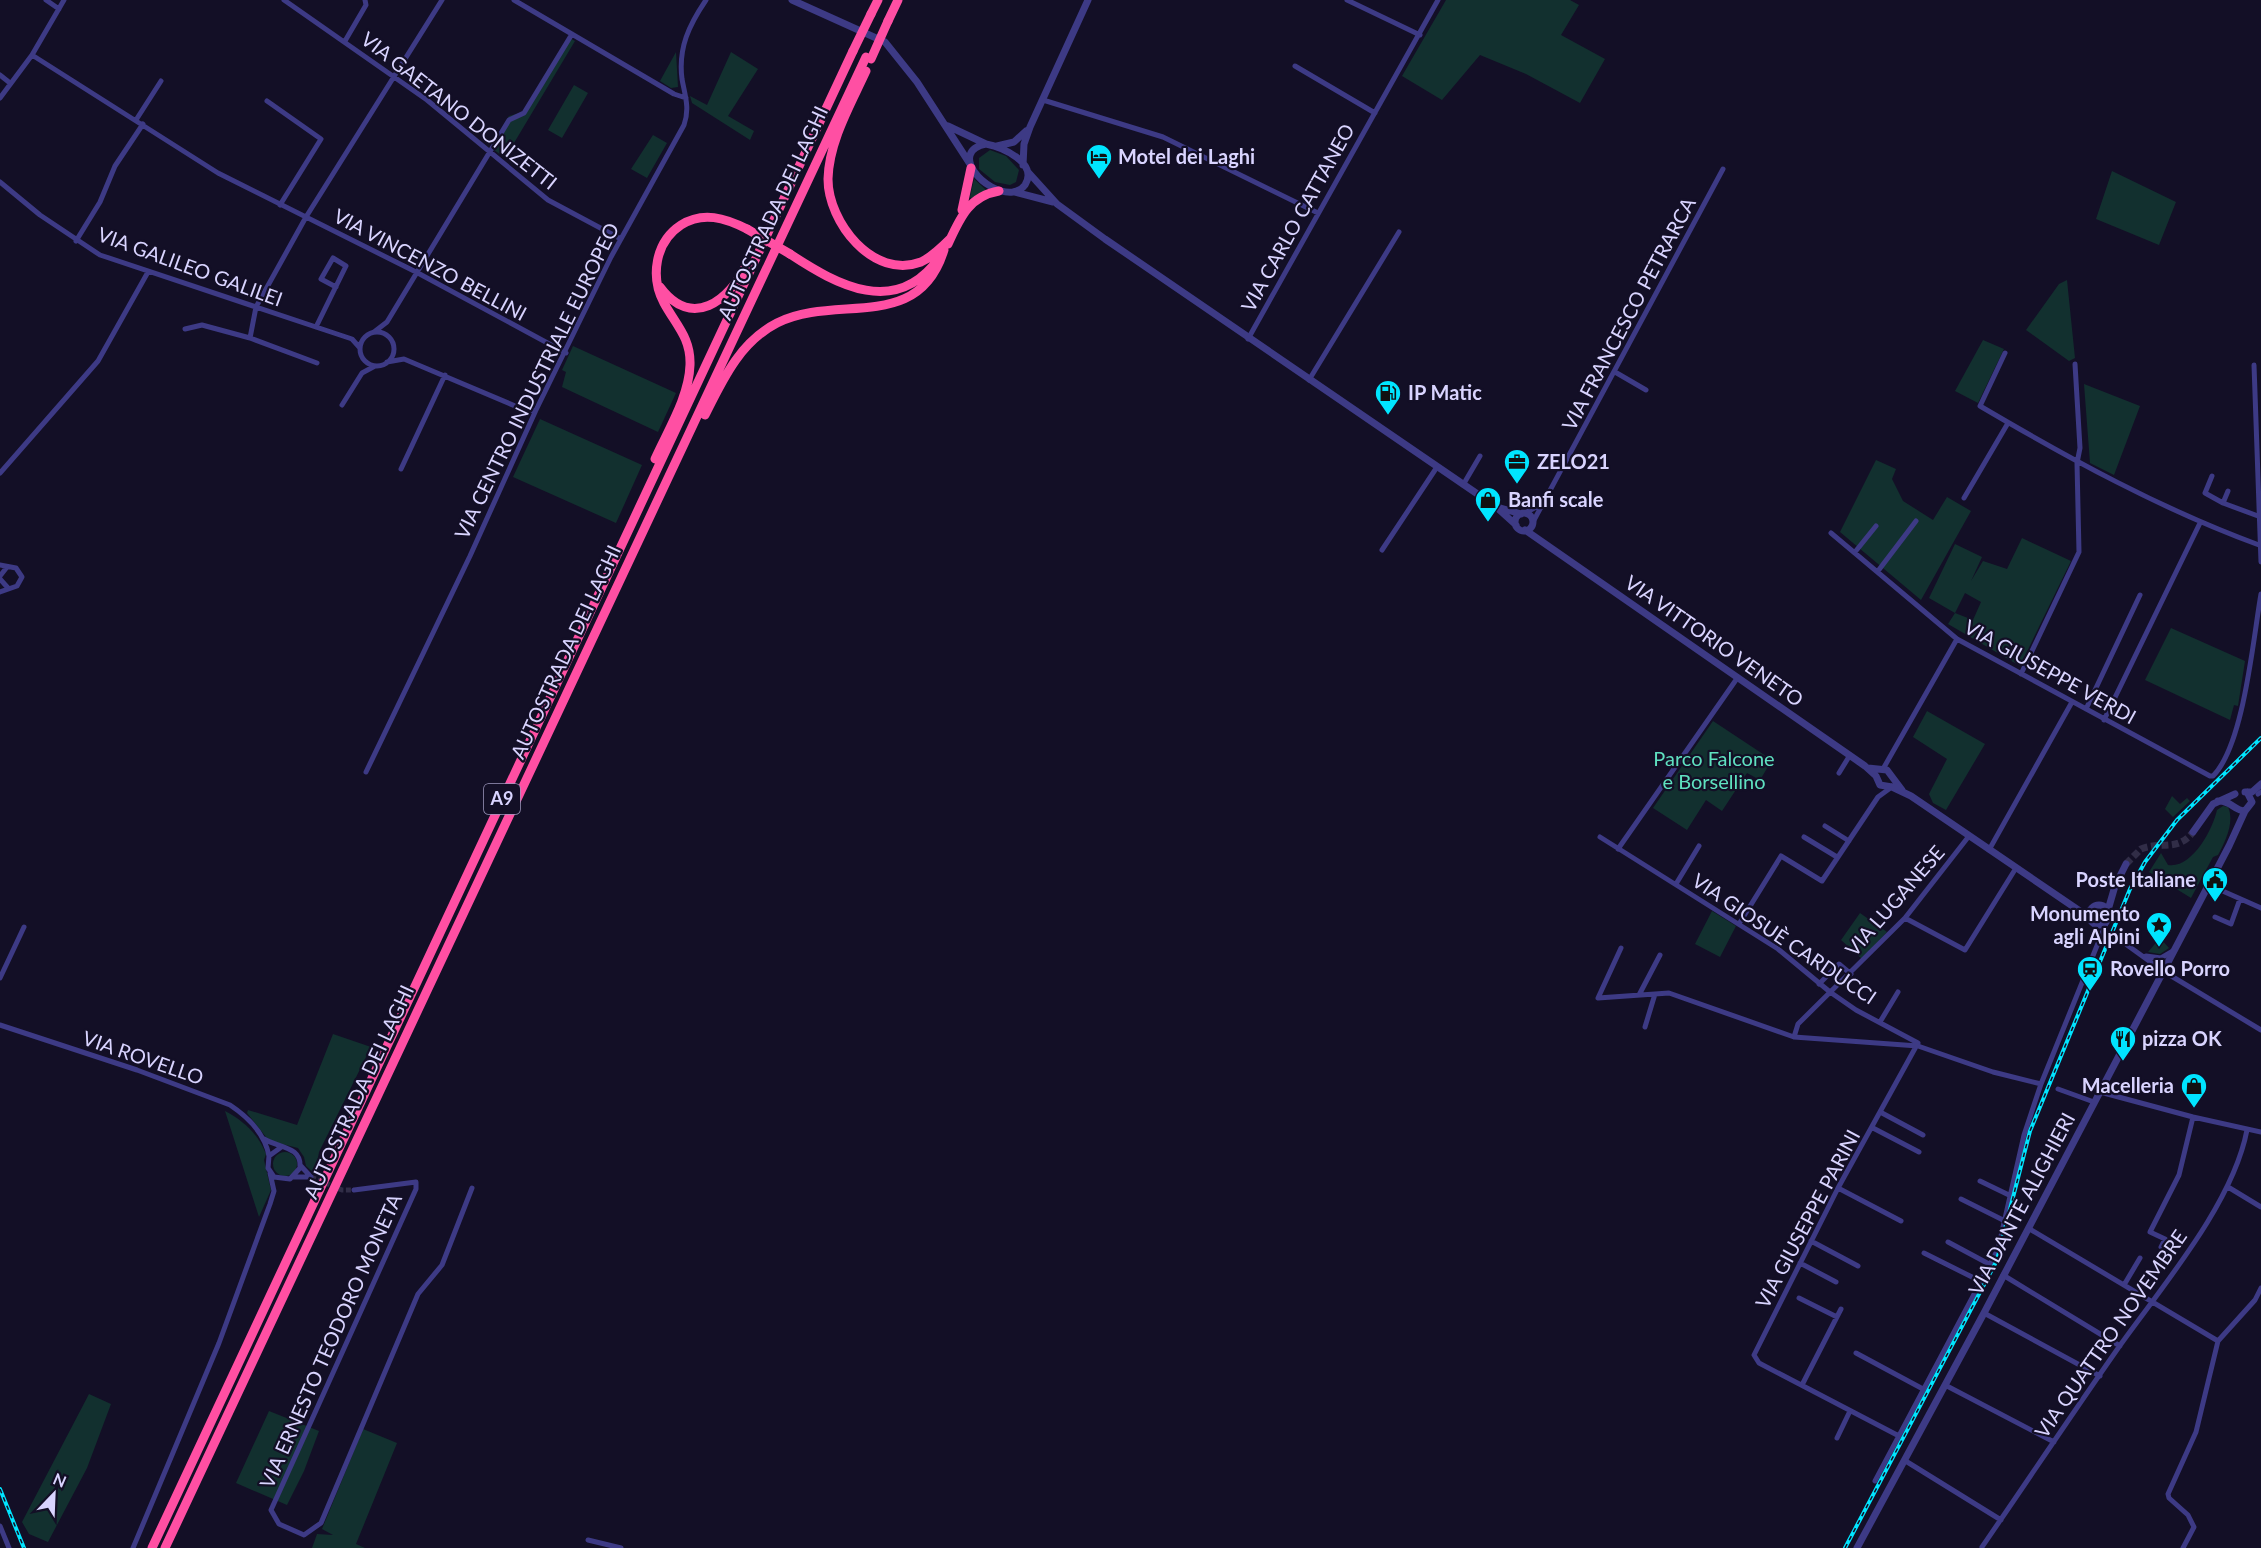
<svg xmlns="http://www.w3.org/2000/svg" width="2261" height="1548" viewBox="0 0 2261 1548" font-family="Lato,sans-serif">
	<rect width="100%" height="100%" fill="#130f26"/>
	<path fill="#12302f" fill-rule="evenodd" d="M1446 0H1570L1579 5 1561 35 1605 59 1580 103 1526 74 1480 55 1442 100 1402 76Z
		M568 37 575 41 505 158 490 147 509 116 523 112Z
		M676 52 678 87 671 88 660 81Z
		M731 52 758 69 728 116 754 131 750 140 692 103 690 96 707 105Z
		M574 85 588 93 562 138 548 130Z
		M653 135 667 143 647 178 631 169Z
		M990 150 1006 156 1019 170 1016 182 1010 185 995 182 979 169V158Z
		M2112 171 2176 202 2159 245 2096 219Z
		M974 179 986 190 972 199 970 197Z
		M2067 280 2075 358 2069 361 2026 330 2059 284Z
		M1983 340 2004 349 1978 403 1955 391Z
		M573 346 676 393 658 432 562 387 566 372 562 370Z
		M2084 384 2140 406 2114 475 2090 463Z
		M540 419 642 465 616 523 513 477Z
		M1876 460 1896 469 1892 479 1903 501 1933 520 1947 497 1971 511 1921 600 1840 532Z
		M2022 538 2071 561 2020 666 1948 624 1955 613 1929 598 1955 544 1982 557 1971 581 1983 561 2007 569ZM1965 593 1981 602 1973 620 1955 613Z
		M2171 628 2245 661 2238 706 2234 705 2230 720 2145 680Z
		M1927 711 1985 744 1946 810 1933 803 1929 794 1947 759 1913 737Z
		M1713 721 1772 760 1760 780 1747 773 1722 811 1706 800 1687 830 1653 808Z
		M2172 796 2180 804 2187 798 2190 801 2173 817 2165 809Z
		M2223 806 2228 807C2235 822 2225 842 2218 855L2213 857 2191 898 2149 872 2161 853 2168 865C2192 869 2213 829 2217 810Z
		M1712 911 1736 926 1720 957 1695 944Z
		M1860 913 1887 932 1862 959 1841 940Z
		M2160 938 2169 948 2160 954 2148 952Z
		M333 1034 371 1047 319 1152 315 1174 306 1166 304 1157 298 1148 274 1142 266 1137 247 1113 248 1110 297 1125Z
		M225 1111C244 1121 258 1134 266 1154L264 1160 271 1190 259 1217Z
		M273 1164a12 12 0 1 1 24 0a12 12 0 1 1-24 0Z
		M89 1394 111 1404 87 1468 48 1542 29 1534 22 1522Z
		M269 1411 319 1431 304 1471 287 1505 236 1483Z
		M363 1429 397 1443 356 1544 365 1548H312L317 1534 333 1535 322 1529Z"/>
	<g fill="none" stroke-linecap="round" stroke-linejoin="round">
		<path stroke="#312d47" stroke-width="5" stroke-dasharray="5 2.5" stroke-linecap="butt" d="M311 1177 342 1190H354"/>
		<path stroke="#312d47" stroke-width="7" stroke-dasharray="7 3.5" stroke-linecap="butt" d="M2126 864 2141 849C2161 841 2178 852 2193 832"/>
		<path stroke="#3d3a85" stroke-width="5" d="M46 0 59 9
			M284 0 427 100 548 200 621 239
			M514 0 674 94 686 98
			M1347 0 1420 35
			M345 41 366 5 365 0
			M32 55 218 173 416 272 566 353
			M1295 66 1375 113
			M0 75 10 83
			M0 98 32 55 64 0
			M1043 100 1163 137 1318 213
			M267 101 321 139 280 205
			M136 120 161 81
			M0 182 40 215 100 255 352 339 360 348
			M76 241 100 202 115 166 143 124
			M316 327 345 268 346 266 333 258 321 279 336 287
			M185 329 202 325 250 338
			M374 332 387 322 509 120 524 113 572 34
			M360 349a17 17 0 1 1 34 0a17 17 0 1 1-34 0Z
			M1248 339 1438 0
			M2005 353 1980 406C2070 459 2161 509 2259 545
			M387 362 404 359 527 411 536 410
			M317 363 250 338 256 307 306 217 442 0
			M2254 365 2261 562
			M1615 372 1646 390
			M1309 380 1399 232
			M342 405 362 373 375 366
			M401 469 445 375
			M0 473 98 361 148 272
			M2212 476 2205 493 2223 503
			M1463 485 1480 456
			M2228 491 2223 503 2258 516
			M1964 498 2008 423
			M1525 513 1540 505
			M1533 522 1723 169
			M1831 533 1957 639 2210 776H2213C2244 745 2253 639 2261 594
			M1382 550 1437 467
			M1855 552 1876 526
			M0 565 16 568 22 577 17 586 0 592
			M1878 571 1916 521
			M0 576 7 567
			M0 579 8 588
			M2021 674 2079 552 2077 463 2080 448 2075 364
			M2086 709 2140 595
			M2104 720 2200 523
			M1883 769 1957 639
			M366 772 470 556 536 410 611 257 684 125C690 108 685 96 682 79 678 48 689 25 706 0
			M1839 773 1850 755
			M2258 794 2261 792
			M1825 826 1849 841
			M1600 837 1778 949 1830 992 1856 1010 1918 1043 1838 1188 1754 1355 1759 1363 1899 1436
			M1804 837 1837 857
			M1618 849 1738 677
			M1989 850 2072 702
			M1676 884 1699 846
			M2209 885 2261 908
			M2215 917 2231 924 2240 899
			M1905 918 1965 950 2016 868
			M1739 924 1781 856 1822 881 1878 797 1889 789
			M2127 945 2163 971 2261 1030
			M1621 948 1598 998 1669 993 1794 1037 1918 1046 1993 1072 2041 1084
			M2146 956 2161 958 2173 951
			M0 978 24 927
			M1819 984 1839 964 1851 974
			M1639 995 1660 955
			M1880 1022 1898 992
			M0 1025 137 1070 230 1105C248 1117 265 1134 269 1156
			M1645 1027 1655 994
			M1794 1037 1798 1024 1905 918 1969 836
			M2058 1089 2094 1102
			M2100 1092 2193 1117 2261 1132
			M1882 1113 1923 1135
			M1873 1128 1919 1152
			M264 1139C279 1148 302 1146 300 1168L290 1179 274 1177 268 1168 269 1156 280 1148
			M294 1177H311L300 1165
			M1980 1181 2011 1196
			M2228 1187 2261 1207
			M1838 1188 1901 1221
			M354 1190 416 1182V1189L271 1510 279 1524 304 1535 321 1523 418 1294 442 1265 472 1188
			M1961 1199 2005 1221
			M2028 1228 2218 1341
			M1811 1241 1858 1266
			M1948 1242 1989 1264
			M2161 1247 2165 1239 2150 1232 2179 1175 2193 1117
			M1924 1253 1980 1281
			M1800 1263 1836 1282
			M2003 1275 2120 1346
			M2124 1285 2140 1258
			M1799 1298 1837 1317
			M1984 1313 2100 1376
			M1856 1353 1923 1389
			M1802 1385 1841 1309
			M1945 1385 2054 1442
			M1837 1438 1850 1411
			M1904 1460 2001 1520
			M1875 1481 1998 1249 2024 1135 2041 1084 2107 921
			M0 1526 9 1548
			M588 1540 621 1548
			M1982 1547C2028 1480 2074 1411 2121 1344 2164 1284 2233 1203 2247 1130
			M133 1548 219 1343 270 1204 274 1191 270 1173
			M2183 1548 2194 1527 2188 1515 2169 1498 2168 1494 2196 1432 2218 1341 2255 1300 2261 1288"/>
		<path stroke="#3d3a85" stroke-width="7" d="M792 0 885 42 917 82 970 164
			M948 126 986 144
			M986 144C1002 147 1039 163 1025 185 1022 189 1018 191 1013 192 984 195 948 151 986 144Z
			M997 146 1014 142 1026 131
			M1023 165 1024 144 1030 127 1088 0
			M1028 172 1057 204 1105 239 1495 506 1516 525
			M1015 192 1053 202
			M1497 507 1521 514
			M1515 522a9 9 0 1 1 18 0a9 9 0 1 1-18 0Z
			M1525 530 1865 766 1876 776 1880 785 1892 787
			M1868 768 1887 770 1902 790
			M1892 787 1911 796 2090 918
			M2245 792H2252L2261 784
			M2218 801C2231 800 2234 811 2245 811L2252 802 2247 792
			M2193 832 2213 804 2235 794
			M2089 915a10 10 0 1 1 20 0a10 10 0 1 1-20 0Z
			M2108 910 2115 886 2126 864
			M1857 1548 1984 1313 2229 846 2245 811"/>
		<path stroke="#ff4fa3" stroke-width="9" d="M871 14 878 0
			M888 21 898 0
			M866 71C851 104 829 141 828 179 828 222 873 280 921 262 932 257 941 248 950 239
			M962 210 971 168
			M948 244C960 218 969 196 999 191
			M790 254C837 285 896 318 939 258
			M660 287C692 330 729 301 747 264
			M705 415C723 379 740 342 777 323 837 293 918 334 944 250
			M655 459C668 430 689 397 690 365 691 338 676 325 664 303 650 277 655 242 681 225 703 211 725 218 747 229
			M152 1548 853 51
			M165 1548 866 57"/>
		<g stroke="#00e5ff" stroke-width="4">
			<path id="rail" d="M0 1489 24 1548
				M1845 1548 1997 1260 2030 1131 2130 889 2145 862 2177 820 2261 738"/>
		</g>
		<use href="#rail" stroke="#130f26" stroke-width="1.5" stroke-dasharray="4.5" stroke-linecap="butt"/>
		<path stroke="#ff4fa3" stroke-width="9" d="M853 51 871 14
			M871 59 888 21
			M747 229 790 254"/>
	</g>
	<defs>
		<g id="hotel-pin" transform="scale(1.35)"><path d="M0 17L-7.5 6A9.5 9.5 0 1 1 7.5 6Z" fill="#00e5ff" stroke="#130f26"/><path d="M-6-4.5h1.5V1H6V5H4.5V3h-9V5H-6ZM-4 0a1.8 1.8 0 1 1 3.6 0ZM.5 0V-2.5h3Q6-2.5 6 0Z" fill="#111"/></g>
		<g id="fuel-pin" transform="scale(1.35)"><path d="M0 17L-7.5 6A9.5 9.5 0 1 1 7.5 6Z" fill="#00e5ff" stroke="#130f26"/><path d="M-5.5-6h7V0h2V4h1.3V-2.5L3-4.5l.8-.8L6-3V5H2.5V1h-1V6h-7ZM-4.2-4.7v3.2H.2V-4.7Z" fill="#111"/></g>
		<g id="office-pin" transform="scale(1.35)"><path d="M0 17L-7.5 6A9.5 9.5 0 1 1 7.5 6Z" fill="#00e5ff" stroke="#130f26"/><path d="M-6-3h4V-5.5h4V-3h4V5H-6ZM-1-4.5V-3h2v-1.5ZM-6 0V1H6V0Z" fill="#111"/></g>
		<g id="shop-pin" transform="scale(1.35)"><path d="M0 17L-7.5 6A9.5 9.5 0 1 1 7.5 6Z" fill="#00e5ff" stroke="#130f26"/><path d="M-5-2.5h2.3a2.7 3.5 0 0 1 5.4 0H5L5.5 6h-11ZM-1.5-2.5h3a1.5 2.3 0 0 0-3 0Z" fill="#111"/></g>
		<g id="civic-pin" transform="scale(1.35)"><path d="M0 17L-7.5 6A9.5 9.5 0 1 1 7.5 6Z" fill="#00e5ff" stroke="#130f26"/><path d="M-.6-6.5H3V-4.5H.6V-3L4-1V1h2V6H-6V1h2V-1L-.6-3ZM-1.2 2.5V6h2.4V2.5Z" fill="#111"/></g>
		<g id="sight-pin" transform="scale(1.35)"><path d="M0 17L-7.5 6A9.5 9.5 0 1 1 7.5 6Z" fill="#00e5ff" stroke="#130f26"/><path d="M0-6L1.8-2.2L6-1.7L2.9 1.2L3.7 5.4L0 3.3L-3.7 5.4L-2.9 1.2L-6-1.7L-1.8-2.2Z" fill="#111"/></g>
		<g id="station-pin" transform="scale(1.35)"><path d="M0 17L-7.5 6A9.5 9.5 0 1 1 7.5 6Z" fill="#00e5ff" stroke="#130f26"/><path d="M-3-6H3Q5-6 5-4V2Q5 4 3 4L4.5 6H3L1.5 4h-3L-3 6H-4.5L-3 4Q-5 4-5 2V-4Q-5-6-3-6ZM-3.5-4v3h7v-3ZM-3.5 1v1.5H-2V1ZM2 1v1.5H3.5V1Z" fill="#111"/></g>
		<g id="restaurant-pin" transform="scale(1.35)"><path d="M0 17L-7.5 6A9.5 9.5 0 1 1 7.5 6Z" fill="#00e5ff" stroke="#130f26"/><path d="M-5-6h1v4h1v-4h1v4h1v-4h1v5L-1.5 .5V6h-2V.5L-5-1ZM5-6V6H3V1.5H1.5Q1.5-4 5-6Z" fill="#111"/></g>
	</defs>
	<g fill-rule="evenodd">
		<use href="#hotel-pin" x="1099" y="157"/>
		<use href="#fuel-pin" x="1388" y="393"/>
		<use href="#office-pin" x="1517" y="462"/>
		<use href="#shop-pin" x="1488" y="500"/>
		<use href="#civic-pin" x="2215" y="880"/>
		<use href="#sight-pin" x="2159" y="925"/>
		<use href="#station-pin" x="2090" y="969"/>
		<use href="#restaurant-pin" x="2123" y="1039"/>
		<use href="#shop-pin" x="2194" y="1086"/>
	</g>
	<g text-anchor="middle" stroke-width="4.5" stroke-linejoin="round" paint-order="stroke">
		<rect fill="#130f26" stroke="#9e99be" stroke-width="1.5" x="484" y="784" width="36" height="30" rx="4.5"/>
		<g font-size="18" font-weight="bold" fill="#d9d4ff">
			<text x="502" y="805">A9</text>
		</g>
		<g font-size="20" fill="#d9d4ff" stroke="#130f26">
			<text transform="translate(459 111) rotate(38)" y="7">VIA GAETANO DONIZETTI</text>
			<text transform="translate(773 213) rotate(-65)" y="7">AUTOSTRADA DEI LAGHI</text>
			<text transform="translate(1298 218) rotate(-61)" y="7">VIA CARLO CATTANEO</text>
			<text transform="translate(430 265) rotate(28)" y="7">VIA VINCENZO BELLINI</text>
			<text transform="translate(190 267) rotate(20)" y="7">VIA GALILEO GALILEI</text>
			<text transform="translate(1629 314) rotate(-62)" y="7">VIA FRANCESCO PETRARCA</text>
			<text transform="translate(537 381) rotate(-64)" y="7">VIA CENTRO INDUSTRIALE EUROPEO</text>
			<text transform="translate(1714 641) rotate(35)" y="7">VIA VITTORIO VENETO</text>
			<text transform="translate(566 652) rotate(-65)" y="7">AUTOSTRADA DEI LAGHI</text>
			<text transform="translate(2050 672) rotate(29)" y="7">VIA GIUSEPPE VERDI</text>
			<text transform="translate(1895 901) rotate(-49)" y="7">VIA LUGANESE</text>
			<text transform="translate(1784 939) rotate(34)" y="7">VIA GIOSUÈ CARDUCCI</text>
			<text transform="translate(143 1058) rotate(19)" y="7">VIA ROVELLO</text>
			<text transform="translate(359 1092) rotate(-65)" y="7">AUTOSTRADA DEI LAGHI</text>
			<text transform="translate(2022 1204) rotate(-62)" y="7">VIA DANTE ALIGHIERI</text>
			<text transform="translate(1808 1219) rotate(-62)" y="7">VIA GIUSEPPE PARINI</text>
			<text transform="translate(2111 1334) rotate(-55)" y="7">VIA QUATTRO NOVEMBRE</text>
			<text transform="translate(331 1341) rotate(-66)" y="7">VIA ERNESTO TEODORO MONETA</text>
		</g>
		<g font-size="20" font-weight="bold" fill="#d9d4ff" stroke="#130f26" text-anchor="start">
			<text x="1118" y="164">Motel dei Laghi</text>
			<text x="1408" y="400">IP Matic</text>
			<text x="1537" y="469">ZELO21</text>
			<text x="1508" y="507">Banfi scale</text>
			<text x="2196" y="887" text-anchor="end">Poste Italiane</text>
			<text x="2140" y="921" text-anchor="end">Monumento<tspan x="2140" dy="23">agli Alpini</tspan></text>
			<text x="2110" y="976">Rovello Porro</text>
			<text x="2142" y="1046">pizza OK</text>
			<text x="2174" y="1093" text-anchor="end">Macelleria</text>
		</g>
		<g font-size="20" fill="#5fe0c0" stroke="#130f26">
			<text x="1714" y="766">Parco Falcone<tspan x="1714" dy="23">e Borsellino</tspan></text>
		</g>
	</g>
	<g transform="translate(54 1494) rotate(23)" stroke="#130f26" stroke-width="4.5" paint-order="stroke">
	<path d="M0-4.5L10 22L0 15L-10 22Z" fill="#d9d4ff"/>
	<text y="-9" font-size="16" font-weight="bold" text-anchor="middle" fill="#d9d4ff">N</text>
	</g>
</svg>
